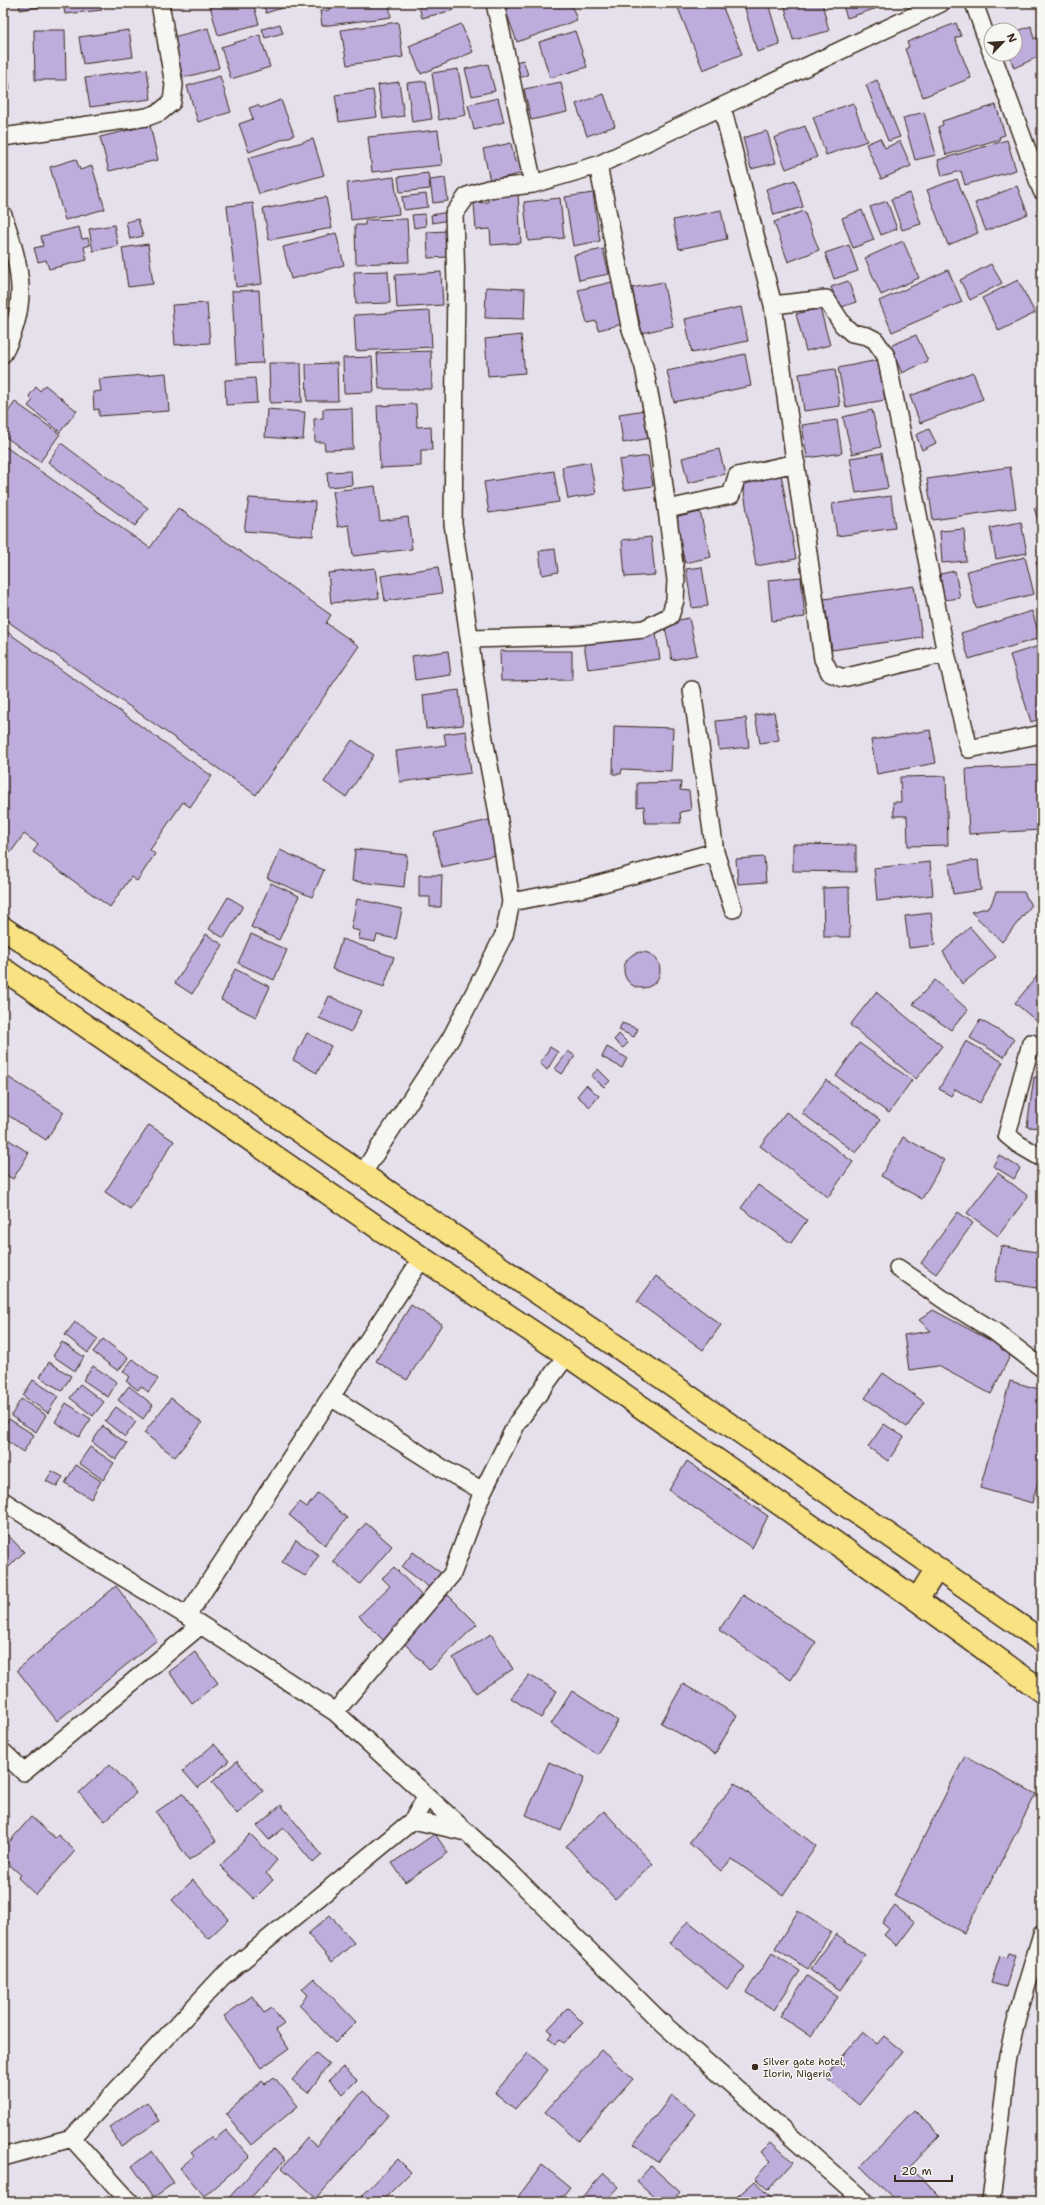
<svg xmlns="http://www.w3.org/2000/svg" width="1045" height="2205" viewBox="0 0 1045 2205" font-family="'Shantell Sans',sans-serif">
	<rect width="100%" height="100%" fill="#e5e0eb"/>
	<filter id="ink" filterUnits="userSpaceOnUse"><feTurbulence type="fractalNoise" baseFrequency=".025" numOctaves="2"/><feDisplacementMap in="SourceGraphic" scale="8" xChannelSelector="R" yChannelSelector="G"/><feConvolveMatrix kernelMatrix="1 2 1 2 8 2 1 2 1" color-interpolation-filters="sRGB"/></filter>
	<g filter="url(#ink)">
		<path fill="#bdacdc" stroke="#3b2a1e" d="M19 3H59V4L20 10Z
			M63 3H101L102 10 65 14Z
			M220 3H253L259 24 218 35 210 6Z
			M263 3H294V4L266 13Z
			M328 3H389L391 17 322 26 320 11 329 10Z
			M418 3H452L454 10 422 18Z
			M522 3H571L577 20 517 42 505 9Z
			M676 3H721L742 54 703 70Z
			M761 3H768L780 45 757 52 745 8Z
			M784 3H822L829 31 793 40Z
			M842 3H892L847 18Z
			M398 22 403 57 347 65 341 30Z
			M956 23 961 36 955 38 971 78 923 97 905 49 909 47 907 42Z
			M280 24 283 33 265 38 262 29Z
			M461 24 473 52 421 74 409 46Z
			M1031 26 1034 39 1040 36 1042 42V55L1014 68 1009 54H1015V32Z
			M208 28 219 68 183 78 173 37Z
			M34 30H65L66 80H35Z
			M129 30 133 57 83 64 79 37Z
			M575 31 587 67 550 78 539 42Z
			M260 35 270 67 231 79 221 47Z
			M3 47 10 89 3 90Z
			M523 60 528 75 516 79 512 63Z
			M488 64 495 91 472 96 465 69Z
			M147 69 151 99 90 107 85 78Z
			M458 69 466 115 439 120 432 73Z
			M220 76 231 112 198 122 187 86Z
			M877 80 900 137 888 141 866 85Z
			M426 81 432 119 412 122 407 83Z
			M399 82 404 116 383 119 378 85Z
			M561 82 567 112 531 120 524 89Z
			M373 90 377 117 339 122 335 95Z
			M604 94 615 126 587 136 576 104Z
			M498 98 504 122 474 130 468 105Z
			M281 100 294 135 249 152 239 124 253 119 249 108 258 105 260 108Z
			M853 103 867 141 826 155 813 117Z
			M996 105 1005 135 999 137 1000 139 946 155 938 127 943 125 942 121Z
			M924 112 936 155 915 160 903 118Z
			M150 125 158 160 109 171 100 137Z
			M805 126 817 157 786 169 774 138Z
			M438 130 442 165 372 172 368 137Z
			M767 131 776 163 751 169 743 138Z
			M880 138 885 148 900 141 911 166 881 179 866 144Z
			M313 139 324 175 259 194 248 158Z
			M1007 140 1016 170 965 185 961 171 942 176 938 160Z
			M511 143 515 162 520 161 523 173 490 181 483 149Z
			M76 159 80 170 92 166 105 209 65 220 50 167Z
			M428 173 430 189 400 192 398 177Z
			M394 177 399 214 351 220 347 183Z
			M445 178 448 201 433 203 430 180Z
			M957 179 978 233 948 245 927 190Z
			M795 180 803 207 774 215 766 189Z
			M1017 186 1028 214 986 231 975 203Z
			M593 193 600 241 573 246 565 197Z
			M910 193 921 224 902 230 891 199Z
			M426 194 428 207 404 210 402 197Z
			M518 194 521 243 491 245 490 229 476 230 474 203 488 202V196Z
			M326 197 332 228 269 240 263 209Z
			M560 198 564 238 528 241 524 202Z
			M887 201 897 229 881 235 870 207Z
			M253 203 262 284 236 287 227 206Z
			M721 210 727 239 679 249 673 220Z
			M862 210 874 240 853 248 842 218Z
			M804 211 819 250 788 262 774 222Z
			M448 212 449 220 432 223 431 215Z
			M425 214 426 226 414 228 412 215Z
			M138 219 143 236 130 239 126 222Z
			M407 219 409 262 356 264 355 225H365V220Z
			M114 225 118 246 93 251 89 229Z
			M79 227 82 239 88 238 90 245 84 247 87 260 49 269 46 260 38 262 34 248 43 246 41 236Z
			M447 231 448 257 428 258 427 232Z
			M336 233 344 265 291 279 283 247Z
			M903 241 919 278 881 295 865 258Z
			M148 244 153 284 128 287 122 248Z
			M849 245 858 271 834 279 825 253Z
			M603 249 609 274 579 280 574 255Z
			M991 264 1002 283 970 300 960 280Z
			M948 270 962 302 892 332 879 301Z
			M388 271 390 303 356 304 354 272Z
			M441 272 443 305 397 308 395 275Z
			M1018 280 1035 313 999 331 982 298Z
			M848 281 856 302 839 308 831 287Z
			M612 282 623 324 598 330 596 321 587 323 578 290Z
			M663 282 673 326 642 333 632 288Z
			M486 287 525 289 524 319 485 318Z
			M259 290 263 363 236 364 232 291Z
			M207 303 210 343 175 345 172 305Z
			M741 307 748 341 692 353 685 319Z
			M820 308 830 345 806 351 796 314Z
			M430 311 432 347 356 351 354 315Z
			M521 335 525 373 488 376 485 339Z
			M916 335 928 361 902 373 890 346Z
			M431 351 432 389H379L377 353Z
			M745 354 751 386 674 402 667 371Z
			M372 357 374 392 344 393 343 358Z
			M878 360 885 400 846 407 838 368Z
			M269 363H301L302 402 270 403Z
			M337 363 338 401H307L306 364Z
			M835 369 840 406 804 411 799 374Z
			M973 372 983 399 920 423 910 396Z
			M166 373 169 411 99 416V409L94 410 93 392 101 391 99 379Z
			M255 378 257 403 226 405 225 380Z
			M45 385 77 411 60 432 28 406 33 400 29 396 36 387 40 391Z
			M15 402 60 434 40 462 3 435V419Z
			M416 404 417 427 431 426 432 450H421V466L380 468 377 406Z
			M352 408 353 449 325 450 324 442H315L314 419 323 418V409Z
			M267 409 305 412 303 440 265 437Z
			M645 410 650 438 623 443 619 414Z
			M872 410 881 447 852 454 843 417Z
			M837 420 842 453 807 458 802 425Z
			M929 429 936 443 922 450 916 435Z
			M61 443 148 508 135 526 48 462Z
			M3 445 150 548 178 508 331 615 326 623 359 646 256 795 3 618Z
			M719 449 725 474 688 483 682 458Z
			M882 453 888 488 856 493 850 458Z
			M648 456 653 486 624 490 619 460Z
			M590 462 596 494 568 499 562 467Z
			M1010 467 1016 508 933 520 927 479Z
			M351 471 352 485 328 487 327 472Z
			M554 471 559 502 489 513 484 482Z
			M781 474 796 559 756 566 742 480Z
			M375 486 380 521 408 517 412 549 353 556 349 525 338 527 333 491Z
			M891 496 895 528 837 536 832 504Z
			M249 498 315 502 313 536 244 531Z
			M1042 505V532L1034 508Z
			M700 512 711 557 685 563 674 518Z
			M1021 522 1027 553 996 559 990 528Z
			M964 529 966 561 942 563 940 531Z
			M651 537 655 575 625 577 622 540Z
			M555 549 558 572 542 575 539 551Z
			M1025 557 1034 594 976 608 967 571Z
			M1042 559V585L1036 561Z
			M438 567 442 593 385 601 381 576Z
			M702 567 708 606 692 608 686 569Z
			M375 568 379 598 331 603 328 573Z
			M955 571 960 598 944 600 940 574Z
			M801 577 805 617 772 621 768 580Z
			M914 586 922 637 832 650 824 599Z
			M1032 611 1040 638 969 659 961 633Z
			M689 618 697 655 672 660 664 623Z
			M3 629 212 776 190 807 183 802 150 850 155 854 137 881 131 877 110 907 33 852 38 844 24 834 11 852 3 846Z
			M656 634 660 659 588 669 584 644Z
			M1042 645V718L1031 722 1010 655Z
			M448 651 451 675 415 680 412 656Z
			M500 651H572V680L501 681Z
			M459 690 463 725 426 729 423 695Z
			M774 712 779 740 760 743 755 715Z
			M746 718 749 747 719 750 716 721Z
			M614 726 673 728 671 771 622 769 621 774H613Z
			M930 730 936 763 877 774 871 740Z
			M466 731 471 773 400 782 396 751 446 745 444 734Z
			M352 740 374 755 346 797 324 782Z
			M1042 765V830L969 834 966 769Z
			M946 776 948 845 908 846 907 816H894L893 802H901L900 777Z
			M681 782 680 790 689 791 691 810 680 812 681 823H645L644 806 637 807V783Z
			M493 819 500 854 442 867 434 833Z
			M793 844 856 845V872L793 871Z
			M355 849 407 855 404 887 352 881Z
			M280 850 324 870 312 897 267 878Z
			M764 857 766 882 738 884 736 859Z
			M978 860 981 890 953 894 949 864Z
			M930 862 933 895 877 901 874 868Z
			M419 875H442L441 907H430V897H419Z
			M271 883 299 896 279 940 251 927Z
			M849 887 850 937H824L823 888Z
			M996 892H1024L1031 906 1002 942 971 912 990 907Z
			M228 897 243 906 224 938 209 929Z
			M357 899 402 909 396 939 377 935 375 942 359 939 360 931 351 929Z
			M931 913 935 945 909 948 905 916Z
			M970 927 996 957 962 984 943 952Z
			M206 934 223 945 192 994 175 983Z
			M251 934 287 950 274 980 238 963Z
			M342 939 394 957 384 987 332 969Z
			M624 970a18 18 0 1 1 36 0a18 18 0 1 1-36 0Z
			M235 969 270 987 256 1017 221 1000Z
			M1042 970V1022L1040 1024 1015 1003Z
			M935 980 968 1010 951 1030 913 1004Z
			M876 992 942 1046 916 1079 850 1025Z
			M329 996 361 1011 351 1032 319 1018Z
			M980 1020 1014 1039 1004 1057 970 1038Z
			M622 1023 638 1029 634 1037 619 1030Z
			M307 1033 331 1046 317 1073 293 1060Z
			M619 1034 628 1043 623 1048 614 1040Z
			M966 1041 1003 1062 980 1103 955 1089 951 1096 939 1089Z
			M859 1043 912 1080 889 1113 836 1076Z
			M550 1047 558 1052 547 1070 540 1063Z
			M607 1047 627 1058 622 1068 602 1057Z
			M568 1051 575 1056 562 1074 555 1069Z
			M598 1069 610 1081 604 1087 591 1076Z
			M3 1074 64 1112 46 1140 3 1112Z
			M1034 1077 1042 1078V1128L1027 1127Z
			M826 1080 880 1120 856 1153 802 1113Z
			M586 1085 599 1096 590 1107 577 1096Z
			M786 1112 853 1162 828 1197 760 1146Z
			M149 1125 174 1141 130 1209 105 1192Z
			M3 1136 29 1153 13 1179 3 1173Z
			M903 1137 944 1160 922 1199 881 1176Z
			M999 1155 1020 1168 1014 1179 993 1166Z
			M998 1173 1028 1196 998 1236 967 1213Z
			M758 1185 807 1220 791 1243 741 1208Z
			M958 1212 973 1223 936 1274 921 1263Z
			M1001 1246 1042 1253V1289L995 1281Z
			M656 1276 721 1325 703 1350 637 1302Z
			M411 1305 442 1324 407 1380 376 1361Z
			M933 1310 1012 1352 991 1394 938 1366 909 1370 904 1335 931 1331 919 1320Z
			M75 1322 98 1339 88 1353 65 1335Z
			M103 1339 128 1358 118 1371 93 1352Z
			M62 1342 84 1357 75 1371 53 1356Z
			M133 1359 158 1379 148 1392 141 1386 138 1390 126 1381 130 1377 123 1371Z
			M49 1362 71 1376 62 1391 40 1377Z
			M93 1366 117 1382 108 1397 83 1380Z
			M883 1373 924 1402 907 1427 865 1398Z
			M33 1380 58 1396 48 1413 23 1396Z
			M1010 1381 1042 1390V1467L1032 1503 980 1488Z
			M80 1384 104 1402 93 1416 70 1398Z
			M129 1386 153 1405 143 1419 118 1400Z
			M171 1398 202 1423 175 1457 144 1433Z
			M21 1399 46 1415 36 1432 11 1416Z
			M66 1403 91 1419 79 1437 55 1422Z
			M116 1407 136 1422 125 1437 105 1421Z
			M9 1419 34 1435 23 1452 3 1438V1428Z
			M884 1424 904 1437 888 1461 868 1447Z
			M103 1426 127 1444 116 1460 92 1442Z
			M90 1447 114 1463 103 1480 79 1463Z
			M687 1461 768 1516 752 1548 669 1490Z
			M76 1465 101 1481 91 1499 65 1483Z
			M52 1471 63 1477 57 1487 46 1481Z
			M318 1493 347 1518 325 1545 289 1515 300 1502 307 1507Z
			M366 1523 392 1546 360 1584 333 1561Z
			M3 1530 24 1552 3 1573Z
			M296 1540 319 1555 305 1576 282 1562Z
			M413 1552 441 1573 430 1588 402 1567Z
			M394 1567 427 1601 385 1642 359 1616 390 1586 382 1578Z
			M116 1586 157 1640 57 1721 17 1670Z
			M448 1595 477 1624 430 1670 402 1641Z
			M743 1595 816 1642 791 1680 719 1630Z
			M491 1634 513 1669 476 1693 453 1658Z
			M195 1652 218 1683 192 1703 169 1672Z
			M529 1675 557 1691 541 1718 511 1698Z
			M683 1684 737 1715 715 1754 661 1723Z
			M572 1691 618 1721 597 1754 551 1724Z
			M214 1744 229 1761 198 1788 183 1771Z
			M965 1756 1036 1794 964 1933 894 1896Z
			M237 1761 263 1791 237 1814 212 1782Z
			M549 1762 584 1778 561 1831 526 1815Z
			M110 1764 136 1793 105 1821 79 1793Z
			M735 1783 816 1846 783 1895 732 1859 721 1871 689 1843Z
			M183 1793 216 1841 189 1860 156 1812Z
			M281 1805 322 1855 313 1863 284 1828 269 1840 257 1826Z
			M604 1811 653 1864 615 1899 566 1846Z
			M31 1817 55 1838 58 1835 75 1851 36 1895 18 1878 21 1875 3 1859V1849Z
			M250 1834 277 1860 266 1873 273 1880 254 1899 220 1866Z
			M435 1834 448 1853 405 1882 392 1863Z
			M193 1880 229 1919 208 1939 172 1900Z
			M895 1906 915 1922 897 1946 884 1935 889 1929 882 1923Z
			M798 1911 831 1932 808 1969 775 1948Z
			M330 1915 354 1943 332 1962 308 1934Z
			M688 1921 745 1967 727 1989 670 1943Z
			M836 1934 865 1955 840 1990 810 1970Z
			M772 1953 800 1971 774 2010 746 1992Z
			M1008 1953 1015 1955 1006 1987 991 1983 1000 1956 1006 1958Z
			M807 1976 838 1997 811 2036 780 2016Z
			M314 1978 356 2022 335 2043 299 2005 308 1995 302 1989Z
			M252 1996 264 2013 272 2008 284 2024 276 2030 289 2049 261 2068 224 2016Z
			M568 2008 583 2023 563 2043 559 2040 555 2044 548 2038 553 2034 548 2029Z
			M862 2032 877 2044 884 2036 903 2052 859 2105 825 2077Z
			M601 2050 633 2079 578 2141 545 2112Z
			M316 2053 329 2064 308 2093 292 2080Z
			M528 2053 548 2070 515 2109 495 2093Z
			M343 2067 357 2080 343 2094 329 2080Z
			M274 2077 298 2106 251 2145 226 2114 262 2081 265 2084Z
			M363 2091 389 2114 317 2198 282 2168 307 2138 316 2146Z
			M672 2095 696 2114 658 2162 634 2144Z
			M147 2102 159 2121 121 2146 109 2127Z
			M914 2110 940 2136 910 2167 945 2202H897L860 2166Z
			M226 2130 250 2157 204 2196 180 2168 194 2156 191 2153 212 2136 214 2140Z
			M771 2142 793 2162 768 2190 755 2178 771 2161 761 2152Z
			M273 2149 285 2160 247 2202H225Z
			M152 2151 174 2183 154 2197 132 2166Z
			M398 2159 411 2172 381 2202H368L362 2196Z
			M542 2165 570 2187 558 2202H514Z
			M651 2166 680 2192 671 2202H660L637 2181Z
			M604 2173 619 2187 605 2202H586L581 2198Z
			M755 2181 774 2202H731Z"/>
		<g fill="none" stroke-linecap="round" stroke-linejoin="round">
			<g stroke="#3b2a1e" stroke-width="20">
				<path id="minor" d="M495 3 533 184
					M974 3 991 51
					M992 54 1042 191
					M722 107 773 305 823 659 830 673 843 678 946 653
					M3 137 147 117 160 112 172 102 174 85 160 3
					M3 215C21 266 30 304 3 354
					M773 305 826 299 843 325 852 333 867 336 875 340 886 356 946 653 969 749 1042 734
					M668 509 731 495 737 476 796 463
					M471 639 575 636 644 629 670 616 675 600 676 580 658 440 644 367 630 326 598 165
					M692 690 715 852 733 909
					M511 902 585 888 715 852
					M1031 1043 1007 1135 1018 1144 1042 1158
					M362 1174 451 1038 504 935 511 902 497 808 481 723 453 523 456 284 454 214 467 196 488 189 533 184 598 165 941 3
					M898 1268 950 1304 994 1331 1042 1368
					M331 1397 445 1470 483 1491 452 1574 335 1712
					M483 1491 517 1423 567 1355
					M3 1501 88 1556 187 1616 335 1712 507 1869 662 2023 865 2202
					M187 1616 422 1258
					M3 1752 24 1772 201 1625
					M413 1820 466 1832
					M72 2138 130 2202
					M3 2157 72 2138 222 1977 413 1820 427 1796
					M991 2202 1008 2055 1019 2010 1042 1934"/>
			</g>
			<g stroke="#3b2a1e" stroke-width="25">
				<path id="primary" d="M3 928 362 1174 622 1350 1042 1641
					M3 969 422 1258 567 1355 917 1600 1042 1691
					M917 1600 937 1568"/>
			</g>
			<use href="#minor" stroke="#f6f6f2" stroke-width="17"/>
			<use href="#primary" stroke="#f8e281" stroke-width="22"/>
		</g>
	</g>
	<circle fill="#3b2a1e" stroke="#f6f6f2" stroke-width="1.5" cx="755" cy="2067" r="4"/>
	<g text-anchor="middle" stroke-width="3" stroke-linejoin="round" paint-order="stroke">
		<g font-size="10" fill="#3b2a1e" stroke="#f6f6f2" text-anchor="start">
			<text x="763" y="2065">Silver gate hotel,<tspan x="763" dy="12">Ilorin, Nigeria</tspan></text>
		</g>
	</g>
	<rect width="1045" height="2205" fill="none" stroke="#f6f6f2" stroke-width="16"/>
	<rect x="8" y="8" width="1029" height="2189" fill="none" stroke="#3b2a1e" stroke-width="1.5" filter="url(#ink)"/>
	<g transform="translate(1003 42) rotate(65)"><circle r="19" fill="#f6f6f2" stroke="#aba49d"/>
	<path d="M0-3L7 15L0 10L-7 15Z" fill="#3b2a1e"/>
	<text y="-6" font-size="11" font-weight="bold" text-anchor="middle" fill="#3b2a1e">N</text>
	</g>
	<path d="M895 2175v6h57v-6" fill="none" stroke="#3b2a1e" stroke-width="2"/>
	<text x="901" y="2175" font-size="12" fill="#3b2a1e" stroke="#f6f6f2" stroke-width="3" paint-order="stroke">20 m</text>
</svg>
